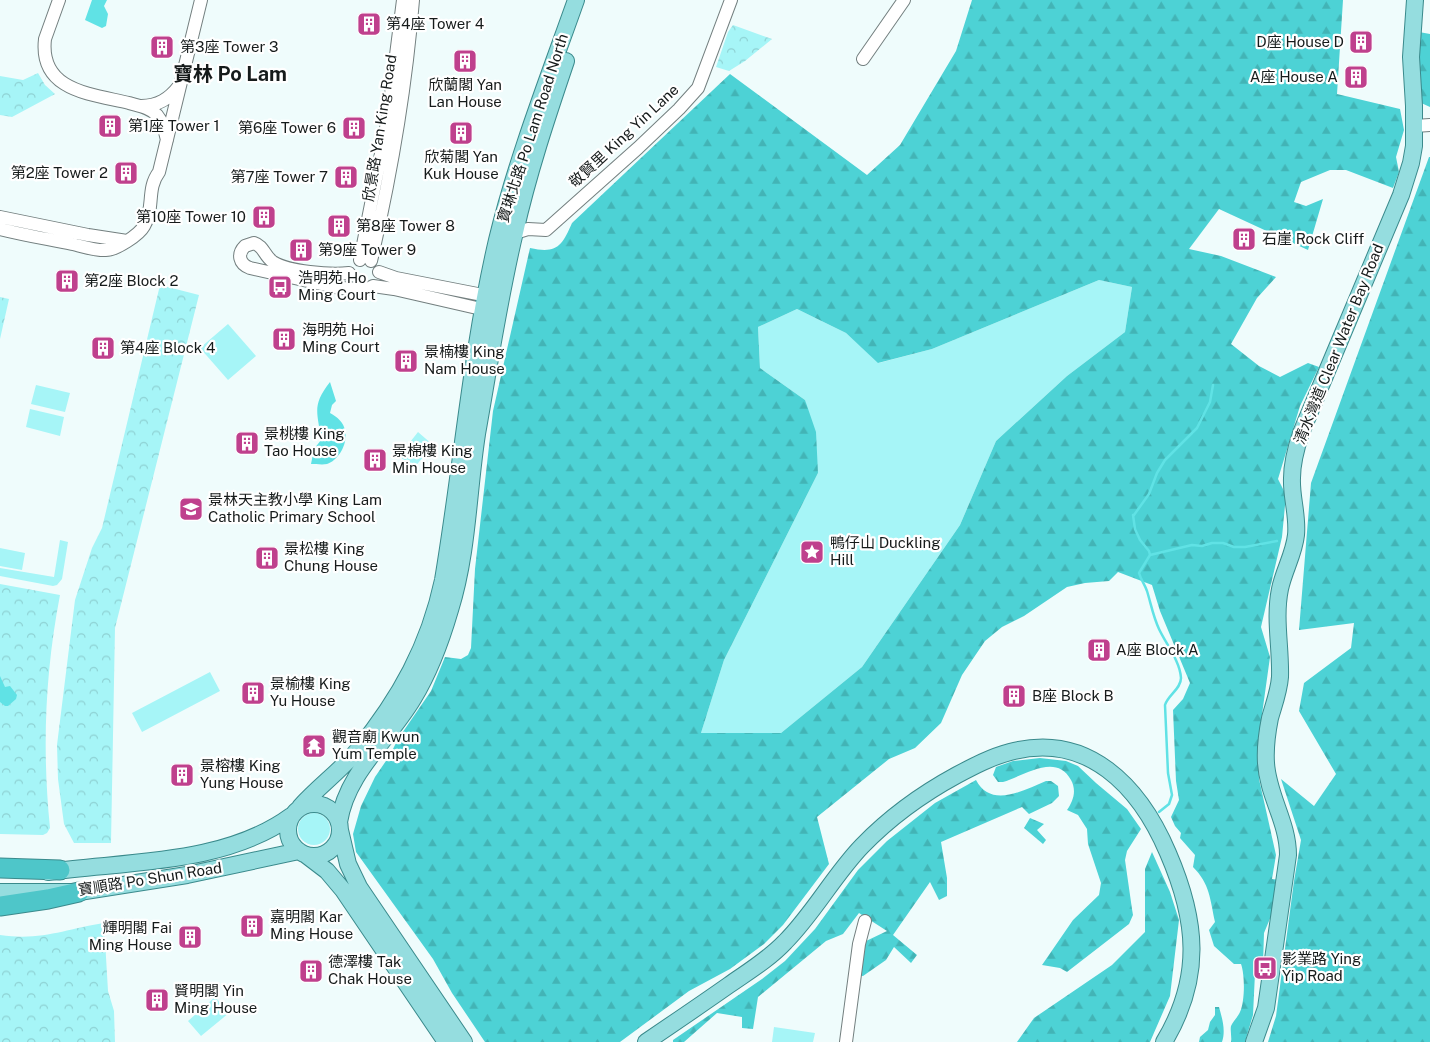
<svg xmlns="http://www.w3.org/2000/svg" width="1430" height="1042" viewBox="0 0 1430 1042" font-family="'Public Sans','Noto Sans TC',sans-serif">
	<defs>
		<pattern id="forest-firs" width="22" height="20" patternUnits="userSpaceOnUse" patternTransform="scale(1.25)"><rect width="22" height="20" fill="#4dd2d5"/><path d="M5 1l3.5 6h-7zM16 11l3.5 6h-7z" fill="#42b4b6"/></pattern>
		<pattern id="park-crowns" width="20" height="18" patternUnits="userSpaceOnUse" patternTransform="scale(1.25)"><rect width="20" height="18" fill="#a6f5f7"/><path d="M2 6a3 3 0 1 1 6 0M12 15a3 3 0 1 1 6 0" fill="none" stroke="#8ed1d3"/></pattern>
	</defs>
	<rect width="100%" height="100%" fill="#effcfc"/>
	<path fill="#a6f5f7" d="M1099 280 1132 287 1125 332 1067 376 996 441 960 525 862 667 781 733H701L724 660 818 473 805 400 760 368 758 327 797 309 846 333 879 363 932 349Z
		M228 324 256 356 228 380 200 348Z
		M36 385 70 393 65 412 31 404Z
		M30 409 64 417 60 436 26 427Z
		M418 432 433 445 414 468 399 456Z
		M60 540 68 542 62 579 57 585 53 586 0 576V568L54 577Z
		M0 548 25 553 22 570 0 566Z
		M210 672 220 691 142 732 132 713Z
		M298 829a16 16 0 1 1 32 0a16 16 0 1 1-32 0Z
		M215 997 229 1013 201 1036 188 1021Z
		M774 1027 815 1033 813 1042H772Z"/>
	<path fill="url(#forest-firs)" fill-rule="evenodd" d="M972 0H1343L1337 94 1400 109 1404 130 1396 157 1399 172 1393 188 1346 170H1330L1301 182 1294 202 1306 206 1323 199 1308 250 1219 209 1189 249 1221 256 1276 277 1257 298 1231 344 1259 366 1280 377 1308 363 1319 367 1300 406 1278 479 1286 495 1282 537 1261 627 1270 657 1258 743 1259 779 1276 855 1272 879 1280 880 1276 904 1264 933 1263 964 1255 973 1253 1015 1245 1042H1231C1232 1037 1230 1031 1231 1026 1233 1021 1238 1017 1240 1012 1245 1001 1245 975 1241 964H1234L1214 946 1209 930 1215 922C1210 899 1210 884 1193 867L1195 855 1180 838 1181 833 1175 826 1171 817 1179 800 1176 781 1173 710 1183 699 1190 683 1160 611 1152 585 1118 572 1109 581 1085 583 1067 587 1024 616 1002 627 985 641 962 675 941 723 915 748 889 759 817 817 829 864 783 925 764 944 730 969 689 991 620 1042H485L452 993 433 959 356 852 353 834 361 806 375 777 390 755 398 739 431 691 445 657 461 659 468 655 471 648 475 569 493 411 530 248C557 254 562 246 572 223L730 74 867 175 900 145 956 51ZM1099 280 1132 287 1125 332 1067 376 996 441 960 525 862 667 781 733H701L724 660 818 473 816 432 805 400 760 368 758 327 797 309 846 333 878 363 932 349Z
		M1419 32 1430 34V107L1419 102Z
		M1429 157H1430V1042H1268L1276 1016 1294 881 1301 840 1281 779 1314 806 1336 774 1299 711 1304 683 1351 648 1354 623 1299 630 1311 483Z
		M1040 758 1066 761 1078 766 1096 783 1127 809 1141 829 1127 851 1125 860 1132 909 1133 915 1129 924 1067 972 1060 968 1042 965 1073 920 1099 895 1101 883 1088 844 1087 829 1078 815 1067 810C1073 801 1077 791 1071 780 1056 752 1024 776 1003 782H998L993 775 996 767 1013 761Z
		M976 780C991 809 1024 790 1046 781H1051L1058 786 1059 796 1052 803 1029 814 1022 807 941 842 947 878V896L939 900 930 882 893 935 917 955 911 963 894 947 886 960 863 976 851 975 864 942 887 931 859 913 843 934 826 941 758 997 753 1029 742 1028V1017L717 1013 684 1042H673V1040L762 979 785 961 815 929 858 870 887 841 935 803Z
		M1030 818 1044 824 1037 830 1046 840 1043 844 1024 828Z
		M1152 852 1170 892 1179 920 1170 996 1150 1042H1017L1034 1018 1112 965 1145 932V869Z
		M1215 1007H1219C1222 1018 1226 1030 1222 1042H1199L1200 1037 1208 1030 1210 1022 1215 1015Z"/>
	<path fill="url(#park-crowns)" d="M733 25 772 39 745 61 729 71 716 67 728 32Z
		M38 73 45 85 55 94 12 117 0 115V76L23 80Z
		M160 285 199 295 115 628 111 843H74L64 824 58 779 57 745 75 600 92 548 102 528Z
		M0 297 9 299 0 339Z
		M0 584 60 595C45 673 42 749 50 828L47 833 43 835 0 834Z
		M104 923 108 991 114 1011 115 1042H0V935C42 941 65 929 104 923Z"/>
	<path fill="#60e2e5" d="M92 0H107L104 6 108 14 106 26 102 28 85 20Z
		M330 382 336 401 332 405 330 413C337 417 344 422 345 431 348 443 339 460 327 464 323 465 315 464 311 464L314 449 321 440C318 413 311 406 330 382Z
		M0 676 5 687 10 686 17 695 16 699 8 706H5L0 702Z"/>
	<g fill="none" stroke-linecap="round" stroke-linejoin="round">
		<path stroke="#60e2e5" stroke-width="2.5" d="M1133 515 1135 529 1140 540 1149 551 1150 555 1139 573C1141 580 1145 585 1147 591 1151 604 1153 616 1159 629 1166 644 1180 661 1181 678 1181 689 1168 695 1165 705L1168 773 1172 795 1169 804 1159 812
			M1134 515 1149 494 1157 473 1165 460 1197 428 1210 402 1213 385
			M1150 555 1192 545 1202 546 1212 543H1223L1234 547H1245L1277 541"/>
		<g stroke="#737f7f" stroke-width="14">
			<path id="minor" d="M59 0 45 39C39 91 91 94 129 103 139 106 149 107 157 115 163 122 165 131 167 140
				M863 59 904 0
				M141 106C158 106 169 99 179 86
				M1415 126 1430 125
				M0 217 88 235 127 241
				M0 229C24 235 48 239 72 244 82 246 95 251 106 250 116 250 139 235 144 226 155 208 146 189 159 172L201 0
				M515 233 528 229 546 230 638 148 679 109 698 88 731 0
				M360 260 388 118 403 0
				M371 261C391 175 406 88 413 0
				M379 272 396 278 493 297
				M349 273C330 275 289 272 273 262 264 256 264 246 254 243L245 246C237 254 239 264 250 268L339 288 367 289 373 286 394 289 490 311
				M846 1042 859 944 865 921"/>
		</g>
		<g stroke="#3a8a8c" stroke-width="18">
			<path id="major" d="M288 830a26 26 0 1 1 52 0a26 26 0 1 1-52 0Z
				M300 807C318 787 340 771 357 751 400 698 429 646 443 580 462 467 471 352 497 240 517 158 548 79 576 0
				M339 822C347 772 388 741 413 699 430 671 441 641 450 610 468 553 468 492 477 434 489 367 499 298 515 232 528 174 547 117 566 61
				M340 830 348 864 359 887 464 1042
				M306 855 327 871 343 890 446 1042
				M48 872C127 861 224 865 291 816
				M0 892H79L187 875 299 851
				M646 1042C674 1023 702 1004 729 985 749 971 769 959 785 942 814 913 834 875 862 846 890 817 922 794 957 775 974 766 991 757 1010 752 1088 731 1140 787 1168 853 1197 920 1203 977 1164 1042
				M1254 1042 1266 1008 1288 855C1288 822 1268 796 1266 763 1265 748 1267 733 1270 718 1274 704 1279 691 1280 677 1281 648 1274 618 1280 589 1284 570 1294 554 1296 535 1298 515 1291 497 1292 478 1292 462 1296 448 1301 433L1401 195 1411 163 1414 146V106L1411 57 1415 0"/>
		</g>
		<g stroke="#3a8a8c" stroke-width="21">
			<path id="highway" d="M0 868 60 870
				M0 906 48 899 79 892"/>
		</g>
		<use href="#minor" stroke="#fff" stroke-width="12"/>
		<use href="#major" stroke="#95dddf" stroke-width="16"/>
		<use href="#highway" stroke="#4ec6c9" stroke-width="19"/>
	</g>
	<defs>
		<g id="building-square" transform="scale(1.25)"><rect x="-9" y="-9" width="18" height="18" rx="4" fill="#bf408d" stroke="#fff"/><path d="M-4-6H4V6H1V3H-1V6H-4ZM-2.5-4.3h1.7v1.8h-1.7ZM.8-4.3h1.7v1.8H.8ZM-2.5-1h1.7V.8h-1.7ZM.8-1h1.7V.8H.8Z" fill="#fff"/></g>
		<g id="bus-square" transform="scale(1.25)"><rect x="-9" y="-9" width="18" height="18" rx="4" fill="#bf408d" stroke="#fff"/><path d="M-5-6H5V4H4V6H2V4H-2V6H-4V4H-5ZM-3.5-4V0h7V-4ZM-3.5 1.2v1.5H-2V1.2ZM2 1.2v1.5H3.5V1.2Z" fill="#fff"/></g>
		<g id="school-square" transform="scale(1.25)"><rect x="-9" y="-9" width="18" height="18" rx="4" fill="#bf408d" stroke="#fff"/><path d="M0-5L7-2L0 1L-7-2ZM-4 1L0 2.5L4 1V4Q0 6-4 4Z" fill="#fff"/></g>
		<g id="sight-square" transform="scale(1.25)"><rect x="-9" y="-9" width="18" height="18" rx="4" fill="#bf408d" stroke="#fff"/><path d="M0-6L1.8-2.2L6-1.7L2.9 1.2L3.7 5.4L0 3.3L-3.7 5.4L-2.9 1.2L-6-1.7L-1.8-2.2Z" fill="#fff"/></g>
		<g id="temple-square" transform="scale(1.25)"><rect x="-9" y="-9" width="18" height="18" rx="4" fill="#bf408d" stroke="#fff"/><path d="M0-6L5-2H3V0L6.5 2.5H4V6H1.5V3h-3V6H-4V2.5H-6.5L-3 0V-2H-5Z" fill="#fff"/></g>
	</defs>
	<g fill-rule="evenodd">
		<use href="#building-square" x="369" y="24"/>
		<use href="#building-square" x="1361" y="42"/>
		<use href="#building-square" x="162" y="47"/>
		<use href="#building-square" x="465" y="61"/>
		<use href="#building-square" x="1356" y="77"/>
		<use href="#building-square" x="110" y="126"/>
		<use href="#building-square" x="354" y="128"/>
		<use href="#building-square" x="461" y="133"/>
		<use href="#building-square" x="126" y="173"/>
		<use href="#building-square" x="346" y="177"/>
		<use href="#building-square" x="264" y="217"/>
		<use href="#building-square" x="339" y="226"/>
		<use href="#building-square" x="1244" y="239"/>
		<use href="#building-square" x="301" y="250"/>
		<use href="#building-square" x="67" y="281"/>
		<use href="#bus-square" x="280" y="287"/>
		<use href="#building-square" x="284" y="339"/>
		<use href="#building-square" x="103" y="348"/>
		<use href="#building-square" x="406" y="361"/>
		<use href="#building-square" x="247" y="443"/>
		<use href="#building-square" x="375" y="460"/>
		<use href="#school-square" x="191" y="509"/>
		<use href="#sight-square" x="812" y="552"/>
		<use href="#building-square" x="267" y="558"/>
		<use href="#building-square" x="1099" y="650"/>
		<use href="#building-square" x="253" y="693"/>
		<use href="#building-square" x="1014" y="696"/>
		<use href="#temple-square" x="314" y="746"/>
		<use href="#building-square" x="182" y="775"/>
		<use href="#building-square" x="252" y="926"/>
		<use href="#building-square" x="190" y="937"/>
		<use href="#bus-square" x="1265" y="968"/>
		<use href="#building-square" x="311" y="971"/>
		<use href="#building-square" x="157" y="1000"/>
	</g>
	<g text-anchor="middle" stroke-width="4.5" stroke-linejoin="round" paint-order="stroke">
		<g font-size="15" fill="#161b1b" stroke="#fff" text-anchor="start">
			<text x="386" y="29">第4座 Tower 4</text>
			<text x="1344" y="47" text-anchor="end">D座 House D</text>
			<text x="180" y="52">第3座 Tower 3</text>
			<text x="1338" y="82" text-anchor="end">A座 House A</text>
			<text x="465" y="90" text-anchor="middle">欣蘭閣 Yan<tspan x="465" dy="17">Lan House</tspan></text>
			<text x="128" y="131">第1座 Tower 1</text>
			<text x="336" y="133" text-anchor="end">第6座 Tower 6</text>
			<text x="461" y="162" text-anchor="middle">欣菊閣 Yan<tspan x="461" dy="17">Kuk House</tspan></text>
			<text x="108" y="178" text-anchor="end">第2座 Tower 2</text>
			<text x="328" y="182" text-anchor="end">第7座 Tower 7</text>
			<text x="246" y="222" text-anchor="end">第10座 Tower 10</text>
			<text x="356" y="231">第8座 Tower 8</text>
			<text x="1262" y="244">石崖 Rock Cliff</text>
			<text x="318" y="255">第9座 Tower 9</text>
			<text x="298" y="283">浩明苑 Ho<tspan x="298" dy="17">Ming Court</tspan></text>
			<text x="84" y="286">第2座 Block 2</text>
			<text x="302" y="335">海明苑 Hoi<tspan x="302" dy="17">Ming Court</tspan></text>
			<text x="120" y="353">第4座 Block 4</text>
			<text x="424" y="357">景楠樓 King<tspan x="424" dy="17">Nam House</tspan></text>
			<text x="264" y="439">景桃樓 King<tspan x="264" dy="17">Tao House</tspan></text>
			<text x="392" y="456">景棉樓 King<tspan x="392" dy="17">Min House</tspan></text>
			<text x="208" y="505">景林天主教小學 King Lam<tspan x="208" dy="17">Catholic Primary School</tspan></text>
			<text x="830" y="548">鴨仔山 Duckling<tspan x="830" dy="17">Hill</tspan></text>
			<text x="284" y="554">景松樓 King<tspan x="284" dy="17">Chung House</tspan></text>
			<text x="1116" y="655">A座 Block A</text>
			<text x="270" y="689">景榆樓 King<tspan x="270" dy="17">Yu House</tspan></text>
			<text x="1032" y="701">B座 Block B</text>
			<text x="332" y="742">觀音廟 Kwun<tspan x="332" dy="17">Yum Temple</tspan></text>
			<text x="200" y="771">景榕樓 King<tspan x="200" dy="17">Yung House</tspan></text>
			<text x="270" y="922">嘉明閣 Kar<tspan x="270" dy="17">Ming House</tspan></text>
			<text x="172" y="933" text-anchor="end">輝明閣 Fai<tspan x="172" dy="17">Ming House</tspan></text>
			<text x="1282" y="964">影業路 Ying<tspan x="1282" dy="17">Yip Road</tspan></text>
			<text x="328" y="967">德澤樓 Tak<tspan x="328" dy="17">Chak House</tspan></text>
			<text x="174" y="996">賢明閣 Yin<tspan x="174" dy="17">Ming House</tspan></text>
		</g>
		<g font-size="15" fill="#161b1b" stroke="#fff">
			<text transform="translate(380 128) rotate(-81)" y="5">欣景路 Yan King Road</text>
			<text transform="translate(533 128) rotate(-72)" y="5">寶琳北路 Po Lam Road North</text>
			<text transform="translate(624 136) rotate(-43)" y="5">敬賢里 King Yin Lane</text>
			<text transform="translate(1339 344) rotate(-68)" y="5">清水灣道 Clear Water Bay Road</text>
			<text transform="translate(150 879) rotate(-9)" y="5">寶順路 Po Shun Road</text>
		</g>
		<g font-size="20" font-weight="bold" fill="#161b1b" stroke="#fff">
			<text x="230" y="81">寶林 Po Lam</text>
		</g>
	</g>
</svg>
